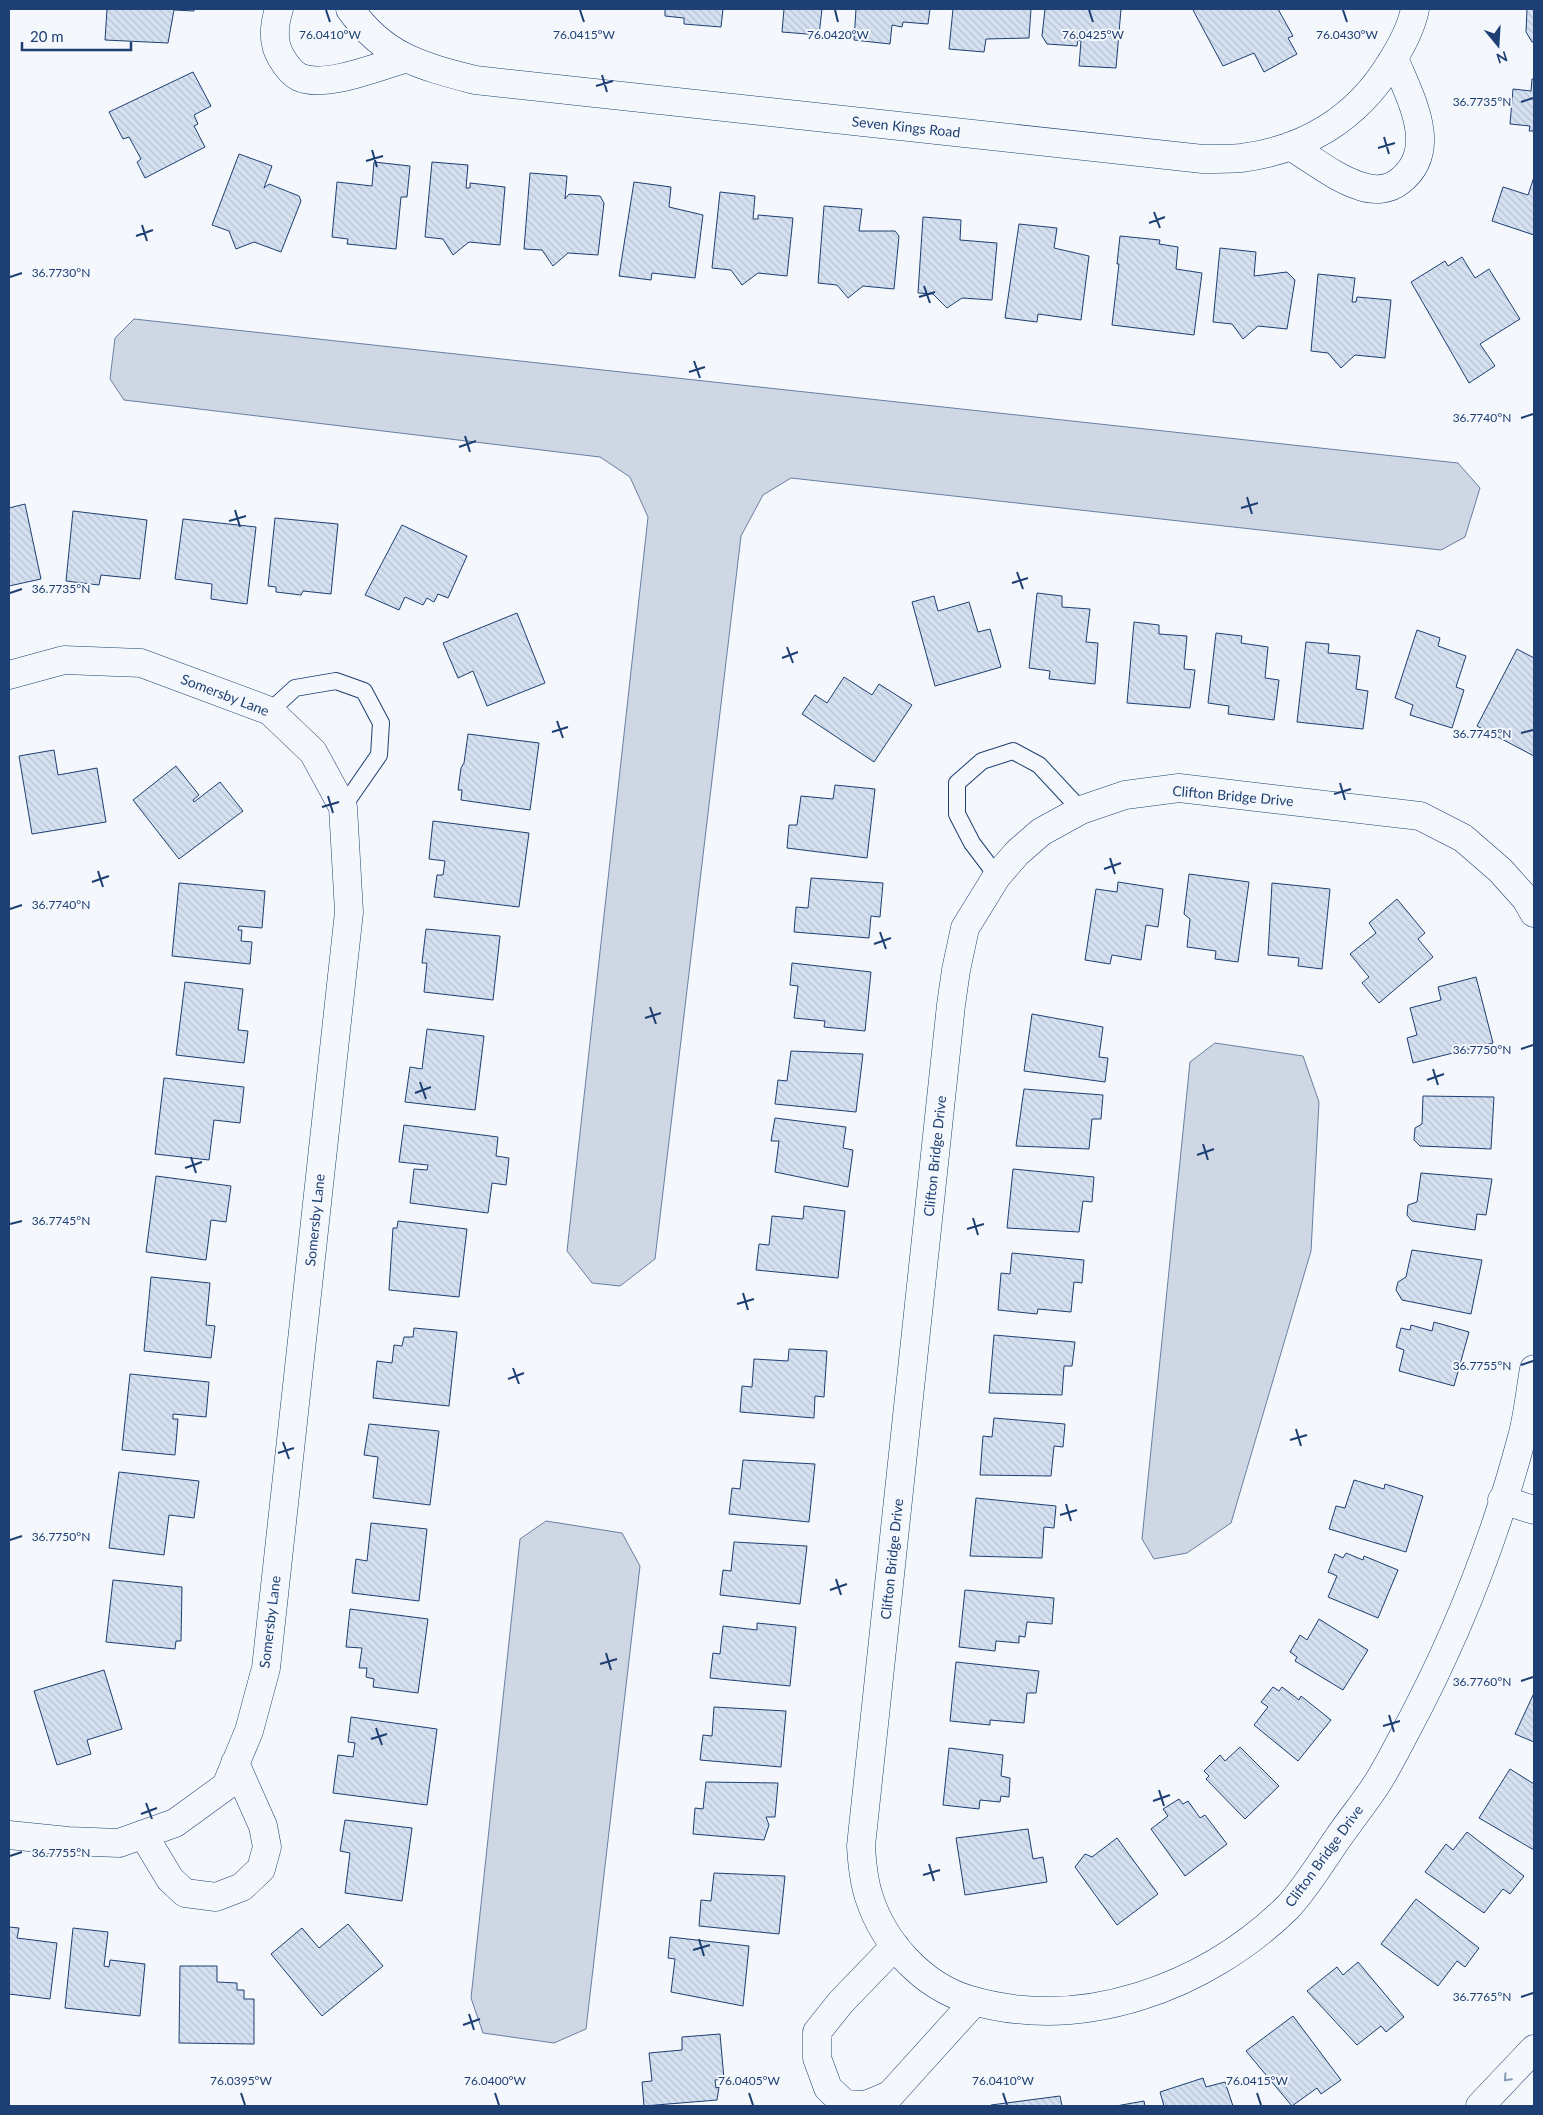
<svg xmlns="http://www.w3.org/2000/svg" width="1543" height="2115" viewBox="0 0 1543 2115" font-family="Lato,sans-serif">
	<defs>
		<pattern id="building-back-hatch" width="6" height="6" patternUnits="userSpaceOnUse" patternTransform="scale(1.25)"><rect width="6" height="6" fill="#d5e0f0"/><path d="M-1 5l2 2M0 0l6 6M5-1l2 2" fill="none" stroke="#b6c1d1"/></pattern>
	</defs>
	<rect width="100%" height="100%" fill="#f4f7fb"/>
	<path fill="#cfd7e4" stroke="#687fa3" d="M134 319 1458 463 1480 488 1465 537 1441 550 791 478 763 495 741 536 655 1259 620 1286 592 1283 567 1251 648 517 630 477 600 457 124 400 110 379 115 338Z
		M1215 1043 1303 1056 1319 1102 1311 1251 1231 1523 1187 1553 1154 1559 1142 1539 1190 1062Z
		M546 1521 622 1533 640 1566 586 2029 554 2043 483 2033 471 1998 520 1539Z"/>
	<path fill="url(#building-back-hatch)" stroke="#1d3f73" d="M107 9H194V11L174 10 168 43 105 40Z
		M665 9H723L721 27 684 24V18L665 16Z
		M784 9H822L819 35 782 32Z
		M856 9H930L928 24 903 22 902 27 892 25 890 44 854 40Z
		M953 9H1031L1029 38 986 39 984 52 949 49Z
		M1045 9H1121L1116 68 1079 66 1081 41 1078 40 1077 46 1047 44 1042 36Z
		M1196 9H1278L1293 36 1288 38 1297 54 1264 72 1254 53 1223 66 1193 10Z
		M1527 9H1534V42H1532L1526 32Z
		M193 72 211 106 194 115 198 124 194 126 205 147 145 178 137 162 141 159 129 137 123 139 109 112Z
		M1532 79H1534V131H1529L1530 126 1510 124 1513 89 1531 91Z
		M239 154 272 166 264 188 269 184 299 196 301 201 281 252 254 242 236 249 229 231 212 225Z
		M374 162 410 166 407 197H401L396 249 347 244 348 239 332 237 337 182 372 186Z
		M432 162 468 165 466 188H470V183L505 187 500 245 469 242 453 255 443 239 425 237Z
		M530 173 567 176 565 199 569 194 600 196 604 203 598 255 568 253 553 266 542 250 524 249Z
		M1534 177V235L1492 221 1503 187 1528 195Z
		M634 182 671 187 669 207 703 215 695 278 652 273 651 280 619 276Z
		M720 192 755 196 753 219H758V215L793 218 787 276 758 273 742 285 731 270 712 268Z
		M824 206 862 209 859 231H895L899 236 894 289 863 286 848 298 837 285 818 283Z
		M923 217 961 220 960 240 997 243 992 300 962 298 947 308 933 294 918 293Z
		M1019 224 1057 228 1054 248 1089 256 1081 320 1038 314 1037 322 1005 318Z
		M1120 236 1160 240 1159 244 1178 247 1176 269 1202 273 1194 335 1112 325 1119 264H1117Z
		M1220 248 1256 252 1254 276 1287 272 1295 280 1287 329 1258 326 1243 339 1232 324 1213 322Z
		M1462 257 1475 278 1489 269 1520 319 1480 344 1495 366 1469 383 1411 282 1445 261 1448 266Z
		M1318 274 1355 278 1352 302H1356L1357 297 1391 300 1385 358 1355 355 1341 368 1328 353 1311 351Z
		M25 504 41 579 9 586V508Z
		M73 511 147 520 140 579 101 575 99 585 66 581Z
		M275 518 338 524 331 594 303 591 301 595 276 592V587L268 586Z
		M183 519 256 527 247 604 211 599 212 584 175 579Z
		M402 525 467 556 448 598 438 594 434 602 427 598 423 605 405 597 399 610 365 595Z
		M1037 593 1062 596V607L1090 609 1086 642 1098 643 1095 684 1049 679 1050 671 1029 668Z
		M934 596 938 611 969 602 978 632 990 629 1001 667 935 686 912 602Z
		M517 613 545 683 487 706 473 671 458 678 443 643Z
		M1134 622 1159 625V634L1187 636 1184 669 1195 670 1190 708 1127 703Z
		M1417 630 1440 638 1438 646 1466 656 1456 687 1464 690 1452 728 1410 715 1413 705 1395 698Z
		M1216 633 1242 636 1241 643 1268 647 1265 678 1279 680 1274 720 1228 714 1229 706 1208 703Z
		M1306 642 1329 644 1328 653 1360 656 1356 689 1368 691 1363 729 1297 722Z
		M1517 649 1534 658V756L1477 726Z
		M844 677 872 695 879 684 912 705 874 762 802 714 815 695 827 703Z
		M468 734 539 743 530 810 461 800 462 790H458L461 768 464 763Z
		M54 750 58 775 97 768 106 822 32 834 19 756Z
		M176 766 199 795 193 800 194 802 220 782 243 811 179 859 133 800Z
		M835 785 875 789 867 858 787 848 789 825H797L801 796 833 799Z
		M433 821 529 833 519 907 434 897 437 875H443L445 861 429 859Z
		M1189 874 1249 882 1238 962 1215 959 1216 951 1187 947 1190 919 1184 914Z
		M811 878 883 883 880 917 871 916 869 938 794 932 796 907 808 908Z
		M1118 882 1163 889 1158 927 1146 925 1141 960 1112 955 1110 964 1085 960 1096 889 1117 892Z
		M179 883 265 891 262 928 239 926 238 930H242L241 941 252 942 250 964 172 956Z
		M1272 883 1330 889 1322 969 1298 966 1299 958 1268 955Z
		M1397 899 1425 933 1418 939 1433 957 1379 1003 1362 983 1369 977 1350 954 1376 933 1369 923Z
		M426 929 500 936 493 1000 424 992 427 963H422Z
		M792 963 871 972 865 1031 824 1027 825 1021 794 1018 798 986 790 985Z
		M1476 977 1493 1043 1413 1063 1407 1038 1417 1035 1410 1008 1441 1000 1438 987Z
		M185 982 243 989 238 1030 248 1031 244 1063 176 1055Z
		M1032 1014 1103 1027 1099 1057 1108 1058 1105 1082 1024 1071Z
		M427 1029 484 1036 475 1110 405 1102 410 1067 422 1069Z
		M791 1051 863 1054 856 1112 775 1104 778 1080 787 1081Z
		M164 1078 244 1087 240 1123 214 1120 209 1160 155 1154Z
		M1024 1089 1103 1095 1101 1119H1092L1089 1149 1016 1146Z
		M1423 1096 1494 1097 1491 1149 1420 1146 1414 1140 1415 1128 1422 1124Z
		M775 1118 846 1127 843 1148 853 1150 848 1187 775 1172 779 1141H771Z
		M404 1125 498 1137 496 1156 509 1158 506 1185 492 1183 488 1213 410 1203 414 1169 427 1170 428 1165 399 1162Z
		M1013 1169 1094 1177 1092 1202 1083 1201 1079 1232 1007 1228Z
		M1421 1173 1492 1179 1486 1215 1477 1214 1475 1230 1412 1221 1407 1215 1408 1205 1417 1202Z
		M156 1176 231 1186 226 1222 211 1220 206 1260 146 1252Z
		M804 1206 845 1211 838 1278 756 1270 759 1244 769 1245 772 1216 803 1219Z
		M398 1221 467 1229 459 1297 389 1290 393 1228H397Z
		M1412 1250 1482 1260 1471 1314 1402 1300 1396 1290 1398 1282 1406 1277Z
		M1012 1253 1084 1260 1082 1283 1074 1282 1071 1312 1038 1309 1037 1314 998 1310 1001 1273 1010 1274Z
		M151 1277 210 1283 206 1325 215 1326 211 1358 144 1351Z
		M1434 1322 1469 1332 1454 1386 1399 1371 1404 1350 1396 1347 1401 1328 1410 1330 1411 1325 1432 1331Z
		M414 1328 457 1332 449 1406 373 1398 377 1361 392 1363 394 1345 402 1346 404 1337H413Z
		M994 1335 1075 1342 1072 1366H1064L1062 1395 989 1393Z
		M789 1349 827 1351 824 1397 815 1396 814 1418 740 1412 742 1386 752 1387 754 1359 788 1361Z
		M130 1374 209 1382 206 1417 173 1414V1419H178L175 1455 122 1450Z
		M994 1418 1065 1424 1063 1447 1054 1446 1051 1476 980 1475 983 1436 992 1437Z
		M369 1424 439 1431 430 1505 373 1498 378 1457 364 1455Z
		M743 1460 815 1464 809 1522 729 1514 732 1488 740 1489Z
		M119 1472 199 1481 194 1518 169 1515 164 1555 109 1548Z
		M1354 1480 1384 1489 1385 1484 1423 1496 1406 1552 1329 1529 1336 1506 1345 1508Z
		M976 1498 1056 1506 1054 1528 1044 1527 1042 1558 970 1556Z
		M371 1523 427 1529 419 1601 352 1593 356 1559 367 1561Z
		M734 1542 807 1546 800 1604 720 1595 723 1570 731 1571Z
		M1346 1553 1363 1560 1364 1556 1398 1570 1378 1618 1328 1597 1337 1576 1328 1572 1335 1554 1343 1558Z
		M113 1580 182 1587 181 1641H176L175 1649 106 1642Z
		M965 1590 1054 1598 1052 1624 1027 1622 1025 1637 1019 1636V1643L996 1641 995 1651 959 1647Z
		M350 1609 428 1619 418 1693 373 1687 374 1679 366 1677 367 1668H359L362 1648 346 1647Z
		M1319 1619 1368 1650 1343 1690 1295 1661 1297 1657 1290 1652 1300 1635 1307 1640Z
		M757 1623 796 1627 790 1686 710 1678 713 1653 720 1654 723 1626 757 1630Z
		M956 1662 1039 1671 1036 1693H1027L1024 1723 990 1720V1725L950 1721Z
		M104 1670 122 1729 87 1740 91 1754 57 1765 34 1691Z
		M1273 1687 1279 1691 1282 1687 1299 1700 1301 1696 1331 1720 1298 1761 1254 1725 1268 1707 1261 1702Z
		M1534 1693V1742L1515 1734Z
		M714 1707 786 1711 781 1767 700 1760 703 1735 712 1736Z
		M351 1717 437 1729 427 1805 333 1793 338 1755 353 1757 355 1743 348 1742Z
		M1240 1747 1279 1786 1245 1819 1206 1779 1209 1776 1204 1771 1220 1755 1225 1761Z
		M949 1748 1003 1755 1001 1776 1010 1778 1009 1797 1001 1796 1000 1802 980 1800 979 1809 943 1805Z
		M1510 1769 1534 1784V1850L1479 1818Z
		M706 1782 778 1783 775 1817H766L769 1825 764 1840 693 1834 695 1808 703 1809Z
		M1179 1799 1183 1804 1188 1801 1200 1818 1205 1815 1227 1844 1185 1876 1151 1829 1168 1816 1163 1809Z
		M345 1820 412 1828 402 1901 345 1893 350 1853 340 1851Z
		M1028 1829 1033 1859 1043 1857 1047 1882 965 1895 956 1838Z
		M1467 1832 1524 1876 1510 1894 1503 1889 1484 1913 1425 1872 1446 1844 1453 1850Z
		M1117 1838 1158 1894 1117 1925 1075 1867 1085 1854 1092 1857Z
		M714 1873 785 1876 779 1934 699 1926 701 1900 711 1901Z
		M1416 1899 1479 1948 1465 1967 1457 1961 1438 1986 1381 1944Z
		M348 1924 383 1966 322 2016 271 1954 302 1928 319 1948Z
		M9 1927 19 1928 17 1938 57 1943 50 1999 9 1994Z
		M73 1928 108 1932 104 1966 109 1967 110 1960 145 1964 140 2016 65 2008Z
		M670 1937 749 1946 743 2006 671 1992 675 1959 668 1958Z
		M1358 1962 1404 2017 1386 2032 1381 2026 1357 2045 1307 1991 1337 1967 1343 1975Z
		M180 1966H217V1982L237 1983V1990H244V1999H254V2044L179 2043Z
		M1293 2016 1341 2080 1321 2094 1317 2088 1292 2106 1246 2051Z
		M720 2034 724 2079 715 2080 716 2088 719 2087 717 2100 644 2106 642 2082 652 2081 649 2053 682 2050V2037Z
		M1203 2078 1206 2087 1225 2082 1233 2106H1164L1160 2092Z
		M1060 2096 1062 2106H991V2105Z
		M1144 2101 1145 2106H1116Z"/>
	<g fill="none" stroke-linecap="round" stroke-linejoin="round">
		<g stroke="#1d3f73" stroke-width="18">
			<path id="lane" d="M270 711 295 688 336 681 364 691 381 723 379 755 343 807
				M997 876 972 843 957 814V783L982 761 1013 751 1039 765 1081 810"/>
		</g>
		<g stroke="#1d3f73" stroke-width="29">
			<path id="street" d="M279 9C274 25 272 42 281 57 285 64 291 73 299 77 325 89 380 66 407 58
				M350 9C384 57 421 66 475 80L1203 159C1216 159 1229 159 1241 158 1305 150 1357 118 1390 64 1401 47 1411 29 1415 9
				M1290 146C1312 159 1335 178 1360 186 1374 191 1389 190 1400 181 1441 149 1409 96 1394 58
				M9 675 64 660 141 663 270 711 313 752 343 807 349 912 266 1668 249 1731 226 1786 175 1823 119 1843 68 1841 9 1835
				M1534 913 1526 899 1500 870 1463 838 1420 816 1179 788 1125 795 1081 810 1041 832 1017 853 997 876 965 928 956 970 951 1005 861 1846C862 1863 864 1882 869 1897 884 1944 923 1986 970 2000 1083 2033 1206 1987 1287 1908 1304 1891 1324 1858 1338 1838 1351 1819 1366 1801 1378 1782 1388 1766 1397 1748 1406 1731 1456 1638 1495 1539 1522 1437 1528 1415 1530 1391 1534 1369
				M1502 1500 1534 1510
				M143 1834 170 1879 185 1893 216 1897 242 1887 261 1869 267 1847 263 1826 235 1763
				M895 1946 841 2002 817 2032V2058L828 2088 845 2104 866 2105 890 2095 975 2001
				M1480 2106 1534 2049"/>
		</g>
		<use href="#lane" stroke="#f4f7fb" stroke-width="16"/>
		<use href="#street" stroke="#f4f7fb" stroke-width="28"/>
	</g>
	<defs><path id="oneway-chevron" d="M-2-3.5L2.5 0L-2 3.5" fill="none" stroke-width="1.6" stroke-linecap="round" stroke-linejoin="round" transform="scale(1.25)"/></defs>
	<use stroke="#889bb7" href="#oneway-chevron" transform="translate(1507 2078) rotate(133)"/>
	<path fill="none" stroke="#1d3f73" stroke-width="2" d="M326 10 330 22M580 10 584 22M835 10 838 22M1089 10 1093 22M1343 10 1347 22M602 75 607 92M596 86 613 81M1521 102 1533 98M1384 137 1389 154M1378 148 1395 143M372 150 377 167M366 161 383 156M1154 212 1160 228M1149 223 1165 217M142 225 147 241M136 236 153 230M10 277 22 273M924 286 930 303M919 297 935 292M694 361 700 378M689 372 705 367M1521 418 1533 414M465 436 470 452M459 447 476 441M1247 497 1252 514M1241 508 1258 503M235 510 240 527M229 521 246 516M1017 572 1023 589M1012 583 1028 578M10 593 22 589M787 647 793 663M782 658 798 652M557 721 563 738M552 732 568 727M1521 733 1533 730M1340 783 1345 800M1334 794 1351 789M328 796 333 813M322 807 339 802M1110 858 1115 874M1104 869 1121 863M98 871 103 887M92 882 109 876M10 909 22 905M880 932 886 949M874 944 891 938M650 1007 656 1024M645 1018 661 1013M1521 1049 1533 1045M1433 1069 1438 1085M1427 1080 1444 1074M420 1082 426 1099M415 1093 431 1087M1203 1144 1208 1160M1197 1155 1214 1149M191 1157 196 1173M185 1168 202 1162M973 1218 978 1235M10 1224 22 1221M967 1229 984 1224M743 1293 748 1310M737 1304 754 1299M1521 1365 1533 1361M513 1368 519 1384M508 1379 524 1373M1296 1429 1301 1446M1290 1440 1307 1435M283 1442 289 1459M278 1453 294 1448M1066 1504 1071 1521M1060 1515 1077 1510M10 1540 22 1536M836 1579 841 1595M830 1590 847 1584M606 1653 611 1670M600 1664 617 1659M1521 1681 1533 1677M1389 1715 1394 1732M1383 1726 1400 1721M376 1728 382 1745M371 1739 387 1734M1159 1790 1164 1806M1153 1801 1170 1795M146 1803 152 1819M141 1814 157 1808M10 1856 22 1852M929 1864 934 1881M923 1875 940 1870M699 1939 704 1956M693 1950 710 1945M1521 1997 1533 1993M469 2014 474 2030M463 2025 480 2019M241 2093 245 2105M495 2093 499 2105M749 2093 753 2105M1003 2093 1007 2105M1257 2093 1261 2105"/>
	<g text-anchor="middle" stroke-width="4" stroke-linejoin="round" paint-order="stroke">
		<g font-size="14" fill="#1d3f73" stroke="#f4f7fb">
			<text transform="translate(906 127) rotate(6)" y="5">Seven Kings Road</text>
			<text transform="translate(225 695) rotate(21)" y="5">Somersby Lane</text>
			<text transform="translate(1233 796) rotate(5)" y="5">Clifton Bridge Drive</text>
			<text transform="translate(935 1156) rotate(-84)" y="5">Clifton Bridge Drive</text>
			<text transform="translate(315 1220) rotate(-84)" y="5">Somersby Lane</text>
			<text transform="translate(892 1559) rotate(-84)" y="5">Clifton Bridge Drive</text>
			<text transform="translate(270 1622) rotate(-83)" y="5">Somersby Lane</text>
			<text transform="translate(1324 1856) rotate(-54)" y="5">Clifton Bridge Drive</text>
		</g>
	</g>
	<g font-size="12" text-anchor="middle" fill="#1d3f73" stroke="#f4f7fb" stroke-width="4" stroke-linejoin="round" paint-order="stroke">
		<text x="330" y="39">76.0410°W</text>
		<text x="584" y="39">76.0415°W</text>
		<text x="838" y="39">76.0420°W</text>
		<text x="1093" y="39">76.0425°W</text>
		<text x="1347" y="39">76.0430°W</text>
		<text x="1482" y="106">36.7735°N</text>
		<text x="61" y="277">36.7730°N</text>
		<text x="1482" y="422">36.7740°N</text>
		<text x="61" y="593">36.7735°N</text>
		<text x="1482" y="738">36.7745°N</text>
		<text x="61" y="909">36.7740°N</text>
		<text x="1482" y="1054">36.7750°N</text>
		<text x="61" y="1225">36.7745°N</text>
		<text x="1482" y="1370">36.7755°N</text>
		<text x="61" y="1541">36.7750°N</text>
		<text x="1482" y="1686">36.7760°N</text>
		<text x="61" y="1857">36.7755°N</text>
		<text x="1482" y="2001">36.7765°N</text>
		<text x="241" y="2085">76.0395°W</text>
		<text x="495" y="2085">76.0400°W</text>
		<text x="749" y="2085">76.0405°W</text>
		<text x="1003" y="2085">76.0410°W</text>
		<text x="1257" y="2085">76.0415°W</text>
	</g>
	<rect width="1543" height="2115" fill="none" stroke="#1d3f73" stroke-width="20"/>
	<g transform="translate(1498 45) rotate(162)" stroke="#f4f7fb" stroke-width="4" paint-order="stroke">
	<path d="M0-4L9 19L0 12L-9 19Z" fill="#1d3f73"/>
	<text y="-8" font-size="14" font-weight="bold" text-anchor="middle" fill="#1d3f73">N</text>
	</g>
	<path d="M22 42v8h109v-8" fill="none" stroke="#1d3f73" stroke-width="2.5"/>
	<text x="30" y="42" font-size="15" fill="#1d3f73" stroke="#f4f7fb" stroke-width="4" paint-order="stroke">20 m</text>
</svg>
